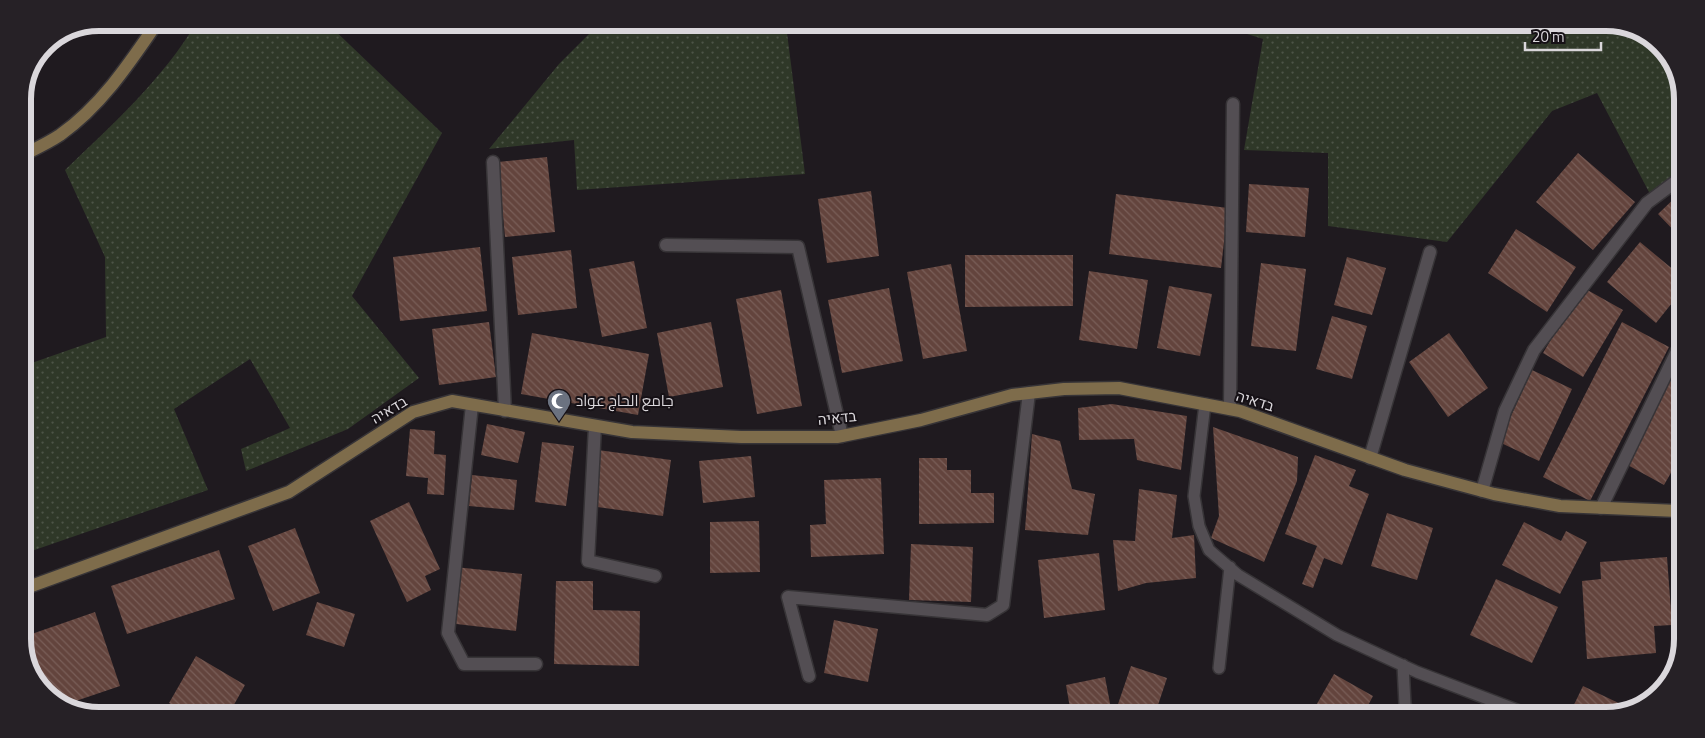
<svg xmlns="http://www.w3.org/2000/svg" width="1705" height="738" viewBox="0 0 1705 738" font-family="'Titillium Web',Cairo,Heebo,sans-serif">
	<defs>
		<pattern id="grass-dots" width="8" height="8" patternUnits="userSpaceOnUse" patternTransform="scale(1.25)"><rect width="8" height="8" fill="#2f3828"/><path d="M2 2h.1M6 6h.1" fill="none" stroke="#4d5447" stroke-width="1.8" stroke-linecap="round"/></pattern>
		<pattern id="building-back-hatch" width="6" height="6" patternUnits="userSpaceOnUse" patternTransform="scale(1.25)"><rect width="6" height="6" fill="#63443d"/><path d="M-1 5l2 2M0 0l6 6M5-1l2 2" fill="none" stroke="#795e58"/></pattern>
	</defs>
	<rect width="100%" height="100%" fill="#1f1a1f"/>
	<path fill="url(#grass-dots)" d="M196 23H327L442 133 352 296 419 378 348 429 246 471 241 449 290 428 250 359 174 409 208 490 23 554V366L106 337 105 257 65 170C111 126 164 78 196 23Z
		M599 24 786 25 805 174 577 190 574 140 489 149 559 64Z
		M1225 27 1635 28 1669 56 1682 94V167L1650 194 1597 93 1552 111 1447 242 1328 226V153L1244 150 1263 39Z"/>
	<path fill="url(#building-back-hatch)" d="M1578 153 1635 202 1593 250 1536 202Z
		M547 157 555 232 505 237 498 162Z
		M1249 184 1309 188 1305 237 1246 232Z
		M871 191 879 256 827 263 818 199Z
		M1681 192V238L1658 214Z
		M1116 194 1228 208 1221 268 1109 254Z
		M1516 229 1576 267 1547 312 1488 273Z
		M1640 242 1681 276 1680 293 1656 323 1607 282Z
		M480 247 487 311 400 321 393 257Z
		M571 250 577 308 518 315 512 257Z
		M965 255H1073V306L965 307Z
		M1347 257 1386 268 1372 315 1334 305Z
		M634 261 647 328 602 337 589 269Z
		M1261 263 1306 269 1296 351 1251 346Z
		M951 264 967 351 923 359 907 272Z
		M1089 271 1148 280 1137 349 1079 340Z
		M1169 286 1212 294 1200 356 1157 348Z
		M1582 287 1623 310 1583 377 1543 353Z
		M889 288 903 361 842 373 828 300Z
		M781 290 802 406 757 414 736 299Z
		M1332 316 1367 326 1352 379 1316 369Z
		M489 322 496 377 439 385 432 329Z
		M711 322 723 387 669 397 657 333Z
		M1622 322 1669 347 1590 501 1543 477Z
		M532 333 649 354 638 415 521 394Z
		M1449 333 1488 388 1448 417 1409 362Z
		M1680 358 1679 474 1672 471 1664 485 1624 463Z
		M1532 370 1572 389 1539 461 1499 442Z
		M1112 404 1187 416 1181 470 1137 460 1134 439 1079 440 1078 408Z
		M487 424 525 432 518 463 481 455Z
		M1213 427 1298 457 1297 481 1264 562 1211 538 1219 516Z
		M410 429 435 431 434 454 446 455 444 495 427 494 428 478 406 476Z
		M1032 434 1060 441 1072 489 1095 494 1088 535 1025 530Z
		M542 442 574 446 566 506 535 502Z
		M598 450 671 460 663 516 590 506Z
		M1315 455 1356 470 1349 486 1369 494 1342 565 1324 558 1313 588 1302 584 1317 546 1285 534Z
		M751 456 755 497 703 503 699 461Z
		M919 458H947V470H971V493H994V523L919 524Z
		M472 475 517 480 514 510 469 506Z
		M881 478 884 554 811 557 810 525 826 524 824 480Z
		M1139 489 1177 495 1172 538 1194 535 1196 578 1146 583 1118 591 1113 540 1135 541Z
		M409 502 440 569 425 576 431 590 407 602 370 521Z
		M1387 513 1433 528 1417 580 1371 566Z
		M759 521 760 572 710 573V522Z
		M1524 522 1561 541 1566 531 1587 542 1560 594 1502 565Z
		M295 528 320 593 273 611 248 546Z
		M911 544 973 547 971 602 909 600Z
		M219 550 235 599 127 634 111 586Z
		M1099 553 1105 610 1044 618 1038 560Z
		M1667 557 1672 625 1654 626 1656 653 1587 659 1582 581 1601 579 1600 562Z
		M455 567 522 574 516 631 448 623Z
		M1496 579 1558 607 1532 663 1470 635Z
		M556 581H593V610L640 611 639 666 554 664Z
		M317 602 355 614 344 647 306 635Z
		M95 612 120 686 64 705 38 685 23 644V637Z
		M834 620 878 629 868 682 824 673Z
		M196 656 245 685 231 710H181L169 703Z
		M1131 666 1167 678 1155 714H1126L1116 710Z
		M1334 674 1373 696 1363 715 1324 714 1314 709Z
		M1105 677 1112 714H1071L1066 685Z
		M1583 686 1629 708 1606 715H1569Z
		M1175 706 1237 713V714H1174Z"/>
	<g fill="none" stroke-linecap="round" stroke-linejoin="round">
		<g stroke="#373437" stroke-width="14">
			<path id="lane" d="M1205 404 1194 496 1199 526 1209 550 1238 575 1337 635 1417 672 1530 715
				M1403 665 1405 705 1411 715
				M1219 668 1230 567"/>
		</g>
		<g stroke="#373437" stroke-width="15">
			<path id="street" d="M493 162 505 411
				M666 245 798 247 842 436
				M472 405 448 633 464 664H536
				M1230 409 1233 104
				M595 426 588 561 655 576
				M1370 458 1430 252
				M1482 491 1505 411 1534 350 1647 203 1682 177
				M1601 508 1680 345
				M809 676 788 597 987 615 1003 605 1029 393"/>
		</g>
		<g stroke="#373437" stroke-width="15">
			<path id="secondary" d="M23 155C35 149 48 143 60 135 101 106 129 64 157 23
				M23 589 289 492 413 412 452 401 632 432 741 437H837L921 420 1012 395 1064 389 1119 388 1240 411 1405 470 1494 494 1560 506 1678 511"/>
		</g>
		<use href="#lane" stroke="#534e53" stroke-width="11"/>
		<use href="#street" stroke="#534e53" stroke-width="12"/>
		<use href="#secondary" stroke="#7e6c4b" stroke-width="12"/>
	</g>
	<defs>
		<g id="mosque-pin" transform="scale(1.25)"><path d="M0 17L-7.5 6A9.5 9.5 0 1 1 7.5 6Z" fill="#6b7280" stroke="#161116"/><path d="M3.5-4.9A6 6 0 1 0 3.5 4.9A5 5 0 1 1 3.5-4.9Z" fill="#fff"/></g>
	</defs>
	<g fill-rule="evenodd">
		<use href="#mosque-pin" x="559" y="401"/>
	</g>
	<g text-anchor="middle" stroke-width="4" stroke-linejoin="round" paint-order="stroke">
		<g font-size="15" fill="#dad7db" stroke="#161116" text-anchor="start">
			<text x="576" y="406">جامع الحاج عواد</text>
		</g>
		<g font-size="15" fill="#dad7db" stroke="#161116">
			<text transform="translate(1255 401) rotate(17)" y="5">בדאיה</text>
			<text transform="translate(389 410) rotate(-31)" y="5">בדאיה</text>
			<text transform="translate(837 418) rotate(-6)" y="5">בדאיה</text>
		</g>
	</g>
	<path d="M0 0H1705V738H0ZM99 31H1606A68 68 0 0 1 1674 99V639A68 68 0 0 1 1606 707H99A68 68 0 0 1 31 639V99A68 68 0 0 1 99 31Z" fill="#262126" fill-rule="evenodd"/>
	<path fill="none" stroke="#dad7db" stroke-width="6" d="M99 31H1606A68 68 0 0 1 1674 99V639A68 68 0 0 1 1606 707H99A68 68 0 0 1 31 639V99A68 68 0 0 1 99 31Z"/>
	<path d="M1525 42v8h76v-8" fill="none" stroke="#dad7db" stroke-width="2.5"/>
	<text x="1532" y="42" font-size="15" fill="#dad7db" stroke="#161116" stroke-width="4" paint-order="stroke">20 m</text>
</svg>
